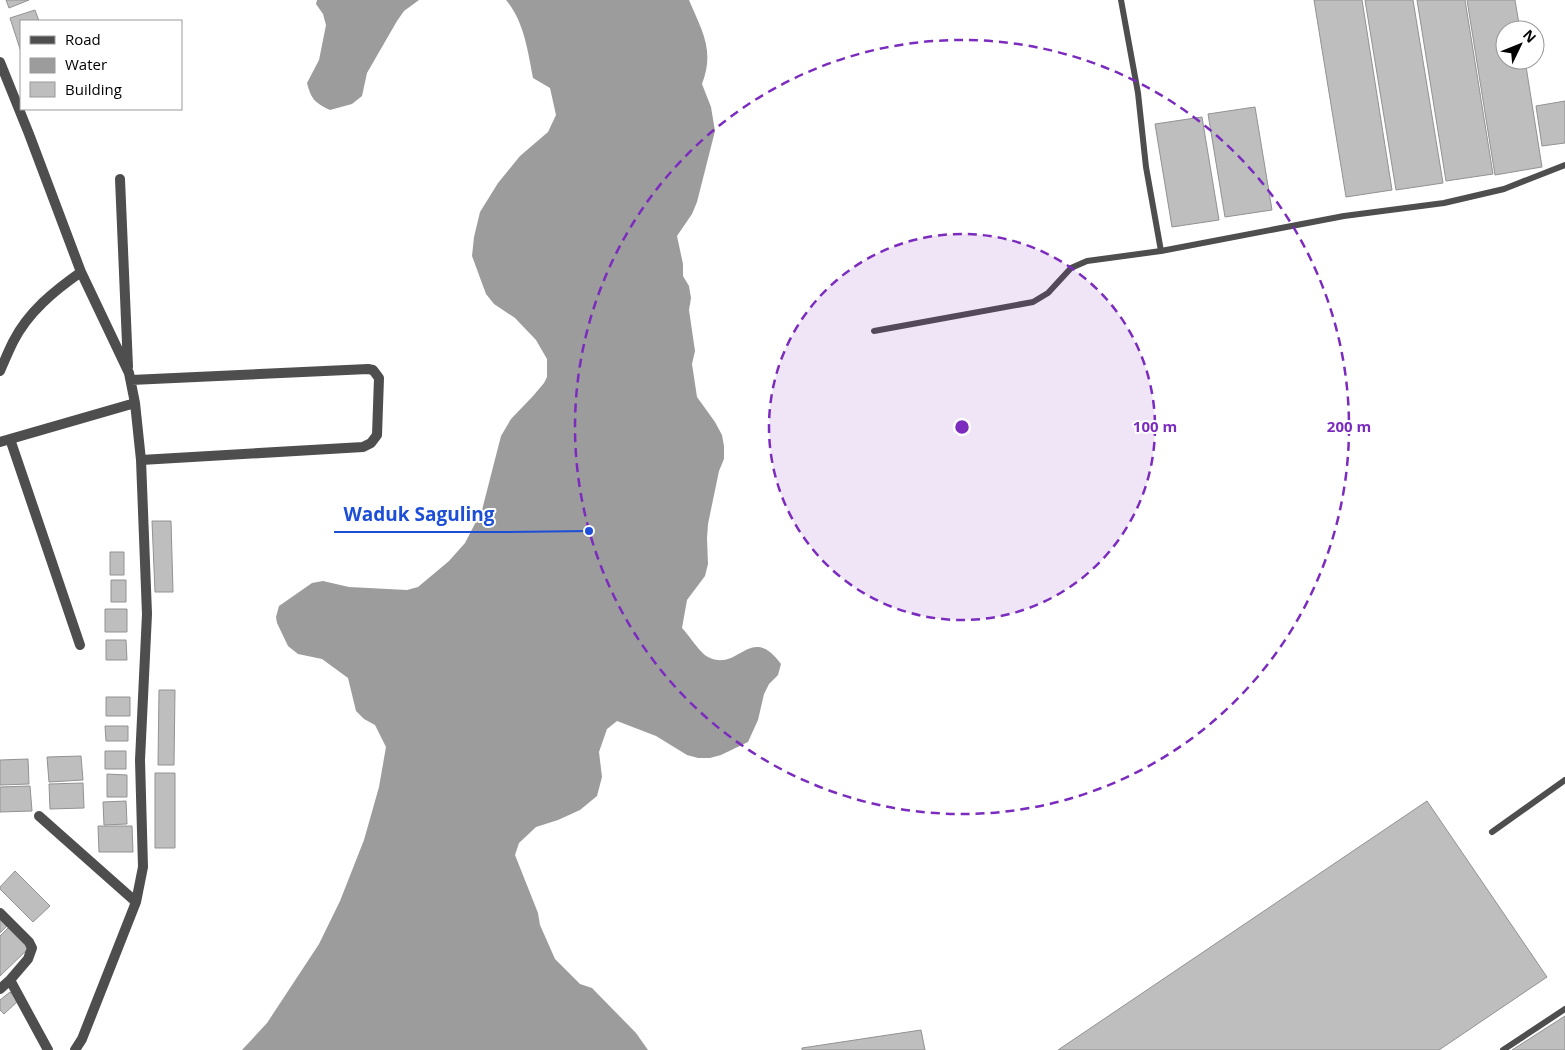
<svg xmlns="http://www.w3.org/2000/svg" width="1565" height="1050" viewBox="0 0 1565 1050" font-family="'Open Sans',sans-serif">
	<rect width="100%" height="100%" fill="#fff"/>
	<path fill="#9c9c9c" d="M317 0H419L404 11 397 21 367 73 362 96 352 104 330 110C315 103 311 99 307 83L319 60 326 25 323 14 316 4Z
		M506 0H689C702 31 715 50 702 84L711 107 715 131 697 202 692 214 677 236 683 264V276L689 286 691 298 689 310 695 351 692 364 697 397 715 422 722 435 724 446V459L719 471 708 524 707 538 708 564 705 576 687 600 682 628C689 635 700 653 708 657 739 673 750 622 781 664L778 675 769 684 764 694 758 720 748 742 721 755 710 758H698L687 755 656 736 617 721 607 729 599 752 602 777 597 796 580 810 558 820 536 827 519 843 515 855 538 913 540 925 555 959 580 984 592 988 636 1033 648 1050H242L267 1023 319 944 340 901 364 840 379 787 386 747 375 725 364 719 356 711 348 678 322 659 298 654 288 646 277 623 276 617 279 606 312 583 323 581 349 587 407 590 418 587 449 561 465 543 482 510 501 436 511 419 533 396 544 383 547 377V359L536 340 515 318 494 304 486 294 472 256 474 237 480 212 498 183 520 156 548 132 556 115 550 88 533 78C528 52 524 21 506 0Z"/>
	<path fill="#bebebe" stroke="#929292" d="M6 0H29L9 8Z
		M1314 0H1362L1392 190 1346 197Z
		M1365 0H1413L1443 183 1396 190Z
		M1417 0H1465L1493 174 1446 181Z
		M1467 0H1515L1520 30H1505V60H1525L1542 167 1495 175Z
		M35 10 39 21H21V52L10 18Z
		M1565 101V143L1542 146 1536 106Z
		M1255 107 1272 210 1225 217 1208 114Z
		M1202 117 1219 220 1172 227 1155 124Z
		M152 521H171L173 592H155Z
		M110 552H124V575H110Z
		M111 580H126V602H111Z
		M105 609H127V632H105Z
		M106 640H126L127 660H106Z
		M159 690H175L174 765H158Z
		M106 697H130V716H106Z
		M105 726H128V741H106Z
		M105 751H126V769H105Z
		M81 756 83 780 49 782 47 757Z
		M28 759 29 784 0 785V760Z
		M155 773H175V848H155Z
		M107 774 127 775V797H107Z
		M83 783 84 808 50 809 49 784Z
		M30 786 32 811 0 812V787Z
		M126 801 127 824 104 825 103 802Z
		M1427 801 1547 977 1439 1050H1058Z
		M98 826H132L133 852H99Z
		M15 871 50 906 33 922 0 889V887Z
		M0 918 7 926 0 933Z
		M9 927 29 948 0 976V936Z
		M10 992 18 1001 4 1014 0 1010V1000Z
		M1565 1016V1050H1512Z
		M921 1030 925 1050H802V1048Z"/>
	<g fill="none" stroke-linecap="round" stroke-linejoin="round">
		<path stroke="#4e4e4e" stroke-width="6" d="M1121 0 1138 93 1146 167 1161 251
			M874 331 1033 302 1048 293 1071 268 1087 261 1161 251 1344 216 1444 203 1504 189 1565 165
			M1492 832 1565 780
			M1503 1050 1565 1009"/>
		<path stroke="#4e4e4e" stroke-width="10" d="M0 62 29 134 81 272C54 291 28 312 13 342 8 352 4 362 0 371
			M120 179 128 367
			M131 380 368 369 373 370 379 378 377 435 371 443 363 447 141 460
			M10 439 80 645
			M0 442 135 403 129 373 81 272
			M39 816 136 902
			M0 913 29 942 32 948 28 959 10 980
			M0 989 10 980 48 1050
			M75 1050 82 1039 136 902 143 867 140 760 147 614 141 460 135 403"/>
	</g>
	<circle cx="962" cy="427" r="193" fill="#7b2cbf" fill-opacity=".12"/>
	<g fill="none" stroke="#7b2cbf" stroke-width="2.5" stroke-dasharray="9 6">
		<circle cx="962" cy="427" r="193"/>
		<circle cx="962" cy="427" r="387"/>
	</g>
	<circle cx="962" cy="427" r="8" fill="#7b2cbf" stroke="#fff" stroke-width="2.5"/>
	<g font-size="15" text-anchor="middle" font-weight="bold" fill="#7b2cbf" stroke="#fff" stroke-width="4" stroke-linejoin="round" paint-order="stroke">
		<text x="1155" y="432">100 m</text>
		<text x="1349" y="432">200 m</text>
	</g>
	<path fill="none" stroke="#1d4ed8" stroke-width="2" d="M589 531L505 532H334"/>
	<circle fill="#1d4ed8" stroke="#fff" stroke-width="2" cx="589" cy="531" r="5"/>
	<g font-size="19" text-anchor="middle" font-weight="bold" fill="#1d4ed8" stroke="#fff" stroke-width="4" stroke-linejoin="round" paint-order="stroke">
		<text x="419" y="521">Waduk Saguling</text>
	</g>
	<rect x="20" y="20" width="162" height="90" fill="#ffffff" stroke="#999999"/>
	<rect x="30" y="36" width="25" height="8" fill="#4e4e4e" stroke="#999999"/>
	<text x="65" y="45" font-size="15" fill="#000000">Road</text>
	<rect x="30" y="58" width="25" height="15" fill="#9c9c9c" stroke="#999999"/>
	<text x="65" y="70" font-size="15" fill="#000000">Water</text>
	<rect x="30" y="82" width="25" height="15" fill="#bebebe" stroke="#999999"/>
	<text x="65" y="95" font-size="15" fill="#000000">Building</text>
	<g transform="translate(1520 45) rotate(47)"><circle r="24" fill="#ffffff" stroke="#999999"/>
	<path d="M0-4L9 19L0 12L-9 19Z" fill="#000000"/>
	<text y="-8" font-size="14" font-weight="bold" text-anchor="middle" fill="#000000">N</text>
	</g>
</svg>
